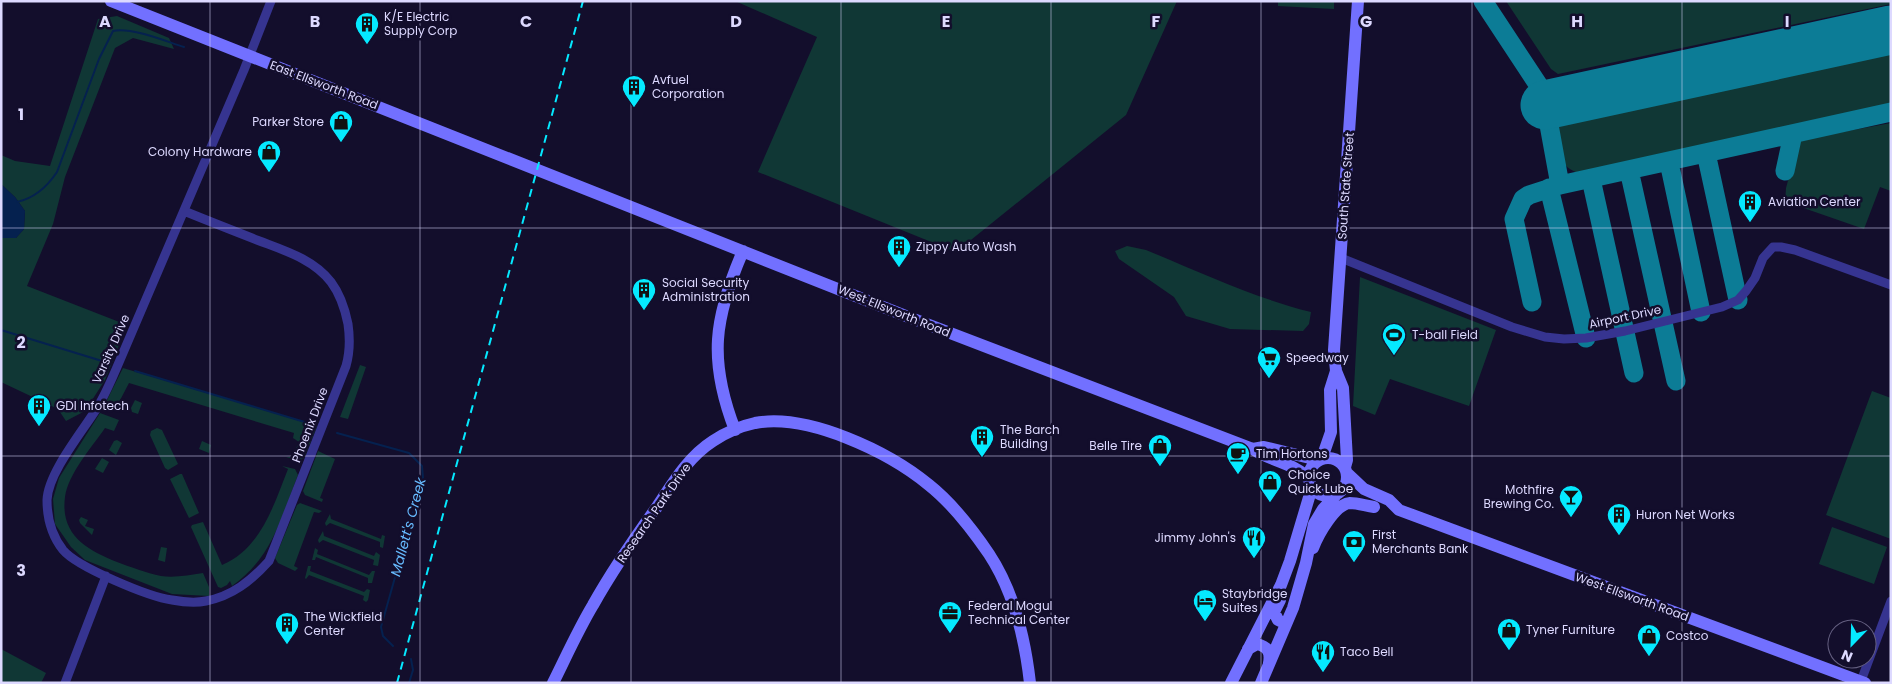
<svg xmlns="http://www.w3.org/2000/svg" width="1892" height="684" viewBox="0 0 1892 684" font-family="Poppins,sans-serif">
	<rect width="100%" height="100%" fill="#130e2c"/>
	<path fill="#103735" d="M735 1H1177L1126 115 956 252 758 172 817 37Z
		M1278 1H1334V9L1278 6Z
		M1506 1H1891V4L1558 74 1551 69Z
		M117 16 169 38 174 49 133 38 115 48 65 177 53 224 27 286 127 325 105 380 85 411 66 421 58 409 1 382V238H16L24 229 25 211 15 197 1 184V155L15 161 50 166 98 19Z
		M1891 45V106L1781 128 1594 174C1556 180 1541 126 1565 118Z
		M1891 123V191L1880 187 1864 229 1792 204H1785L1786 188 1799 140Z
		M1127 246 1146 250C1200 272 1254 298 1311 312L1309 324 1303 331 1230 329 1186 316 1174 297 1119 259 1115 251Z
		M1360 277 1496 330 1469 406 1390 379 1375 415 1353 406Z
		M360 365 366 367 348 419 340 417Z
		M123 368 317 426 304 458 299 461 286 457H292L299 442 293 438 294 433 129 383 117 406 121 408 118 410 105 404Z
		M1872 391 1891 398V539L1826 515Z
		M135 400 142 403 138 414 132 412 131 408Z
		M100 413 119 420 114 431 105 428C92 447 68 474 65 497 60 535 87 550 117 562 131 567 146 573 161 576 175 578 189 575 203 573L209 587V596L172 594 85 560 71 547 55 524 53 499 59 478Z
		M157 428 162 430 178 464 168 470 165 468 150 435 151 431Z
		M117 440 122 443 116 455 109 450 114 441Z
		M202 441 211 445 209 453 199 449Z
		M318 451 335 459 320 498 323 499 322 502 305 495 303 491Z
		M102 458 109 462 103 473 95 469Z
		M282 466 295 469 298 475C281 518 272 558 232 586L230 581 227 585 221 588 218 587 191 527 192 525 203 522 222 565C261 549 274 504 288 469Z
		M180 474H182L199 513 189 518 170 479Z
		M300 503 322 511 319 513 314 512 294 566 298 568 295 571 278 563 275 558 297 505Z
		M330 514 331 519 381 539 382 535 385 536 383 548 380 547V542L330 523 326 526 325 523Z
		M81 517 88 520 85 526 94 529 92 535 80 523 79 520Z
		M1832 527 1887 547 1874 584 1819 564Z
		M323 531 324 536 374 556 376 552 380 555 378 566 373 565 374 560 323 540 319 543 318 540Z
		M161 547 167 548 165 562 158 560Z
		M315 548 318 550 317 554 369 575 372 571H375L372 583H368V578L316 557 315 560H312Z
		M308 566H311L310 571 364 592 367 589 370 590 368 600 366 602 363 600 364 596 309 575 306 579 305 578Z
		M1 649 46 673 41 683H1Z"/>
	<path fill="#05214f" d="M1 184 15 197 25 211 24 229 16 238H1Z"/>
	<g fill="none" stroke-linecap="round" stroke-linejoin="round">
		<path stroke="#05214f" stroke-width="2" d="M17 202C35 198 47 187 57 172L99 59 113 31C132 27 165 41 184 47
			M1 330 102 361
			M135 371 308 423
			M337 433 409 453 422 466 423 478 381 627 383 636 393 646
			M409 683 413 670 411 659"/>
		<path stroke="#0c7c96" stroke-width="19" d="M1483 1 1543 92 1560 185
			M1706 153 1738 300
			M1669 162 1701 312
			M1629 170 1676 381
			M1785 171 1793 134
			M1591 179 1634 373
			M1549 188 1586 338
			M1532 302 1514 219 1523 199 1529 195 1560 185 1891 112"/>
		<path stroke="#0c7c96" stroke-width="49" d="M1545 105 1891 30"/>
		<path stroke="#363490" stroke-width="9" d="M184 211C206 220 229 229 252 238 279 249 312 257 331 282 340 294 345 309 348 324 350 338 350 352 346 366L269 561C251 581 232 596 206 601 196 603 183 602 172 600 149 597 77 567 63 550 52 536 47 518 47 500 48 473 82 432 97 408 105 395 111 381 117 367L244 70 271 1
			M1341 258 1512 327 1545 337 1564 339 1586 338 1625 331 1722 307 1738 300 1746 291 1755 278 1763 258 1773 247H1781L1795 250 1891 285
			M1861 681 1891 601
			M65 683 106 576"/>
		<path stroke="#7270ff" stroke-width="12" d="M111 1 911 318 1253 449C1270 461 1295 463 1309 479
			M735 430C708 360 714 318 743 251
			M1253 449 1264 447 1318 460
			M1309 477a19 19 0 1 1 38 0a19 19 0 1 1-38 0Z
			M1322 458 1331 432 1330 390 1336 371
			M1345 467 1347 460 1343 388 1336 371 1334 350 1358 1
			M1347 473 1364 489 1389 500 1399 510 1865 683
			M1313 548C1318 535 1335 504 1350 503 1358 503 1366 506 1374 507
			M1280 600 1274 612 1278 620 1286 624
			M1248 649 1257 644C1268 647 1271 652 1269 663
			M553 683C566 657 578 630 593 605 612 571 634 539 657 507 673 483 688 457 713 441 725 433 741 426 755 423 808 413 889 452 929 485 953 504 972 529 989 554 1014 592 1025 638 1030 683
			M1231 683 1281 585 1290 561 1310 494V483
			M1261 683 1293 608 1306 563 1314 524 1323 509 1336 495"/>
		<path stroke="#05e9ff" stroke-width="2" stroke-dasharray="8 6" stroke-linecap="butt" d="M397 683 583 1"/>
	</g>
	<path fill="none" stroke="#ddd9ff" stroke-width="1" stroke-opacity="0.55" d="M210 1V683M420 1V683M631 1V683M841 1V683M1051 1V683M1261 1V683M1472 1V683M1682 1V683M1 228H1891M1 456H1891"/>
	<defs>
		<g id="building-pin" transform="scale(1.25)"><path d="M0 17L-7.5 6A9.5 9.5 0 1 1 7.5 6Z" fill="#05e9ff" stroke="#130e2c"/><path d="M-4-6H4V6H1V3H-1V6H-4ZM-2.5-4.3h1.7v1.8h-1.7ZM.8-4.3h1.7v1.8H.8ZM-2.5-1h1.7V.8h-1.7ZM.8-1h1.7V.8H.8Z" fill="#111"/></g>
		<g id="shop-pin" transform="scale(1.25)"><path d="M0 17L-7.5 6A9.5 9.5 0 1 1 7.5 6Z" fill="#05e9ff" stroke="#130e2c"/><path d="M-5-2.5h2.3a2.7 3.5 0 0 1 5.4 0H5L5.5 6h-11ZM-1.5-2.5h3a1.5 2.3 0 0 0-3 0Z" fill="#111"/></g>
		<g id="stadium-pin" transform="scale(1.25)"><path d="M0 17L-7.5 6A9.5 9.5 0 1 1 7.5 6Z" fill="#05e9ff" stroke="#130e2c"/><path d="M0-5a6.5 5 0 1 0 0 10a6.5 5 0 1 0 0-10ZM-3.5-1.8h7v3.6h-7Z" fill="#111"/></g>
		<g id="supermarket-pin" transform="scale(1.25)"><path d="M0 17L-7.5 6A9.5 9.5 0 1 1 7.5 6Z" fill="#05e9ff" stroke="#130e2c"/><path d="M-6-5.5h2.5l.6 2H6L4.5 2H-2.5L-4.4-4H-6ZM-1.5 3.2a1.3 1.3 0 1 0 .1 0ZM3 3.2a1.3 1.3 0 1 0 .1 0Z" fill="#111"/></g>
		<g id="cafe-pin" transform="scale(1.25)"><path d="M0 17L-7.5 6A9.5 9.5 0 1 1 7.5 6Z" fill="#05e9ff" stroke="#130e2c"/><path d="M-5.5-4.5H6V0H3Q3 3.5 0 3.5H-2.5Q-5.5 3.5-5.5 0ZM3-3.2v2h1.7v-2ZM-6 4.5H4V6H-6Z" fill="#111"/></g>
		<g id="bar-pin" transform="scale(1.25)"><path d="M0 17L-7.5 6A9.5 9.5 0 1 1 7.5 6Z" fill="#05e9ff" stroke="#130e2c"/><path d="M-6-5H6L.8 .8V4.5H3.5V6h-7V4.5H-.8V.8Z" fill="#111"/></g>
		<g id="restaurant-pin" transform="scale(1.25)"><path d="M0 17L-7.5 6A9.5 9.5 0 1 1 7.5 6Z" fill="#05e9ff" stroke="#130e2c"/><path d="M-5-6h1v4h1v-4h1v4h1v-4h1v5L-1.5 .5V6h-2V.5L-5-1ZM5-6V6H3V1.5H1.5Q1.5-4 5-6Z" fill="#111"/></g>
		<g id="bank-pin" transform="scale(1.25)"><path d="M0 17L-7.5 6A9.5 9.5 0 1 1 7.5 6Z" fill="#05e9ff" stroke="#130e2c"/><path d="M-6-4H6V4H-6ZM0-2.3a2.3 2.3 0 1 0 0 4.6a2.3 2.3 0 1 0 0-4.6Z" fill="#111"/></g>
		<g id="hotel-pin" transform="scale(1.25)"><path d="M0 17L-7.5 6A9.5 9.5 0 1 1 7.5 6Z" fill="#05e9ff" stroke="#130e2c"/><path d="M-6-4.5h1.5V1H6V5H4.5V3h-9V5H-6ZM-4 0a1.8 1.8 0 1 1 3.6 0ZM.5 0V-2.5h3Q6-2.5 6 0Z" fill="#111"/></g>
		<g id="office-pin" transform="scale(1.25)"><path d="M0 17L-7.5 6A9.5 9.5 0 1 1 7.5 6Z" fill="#05e9ff" stroke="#130e2c"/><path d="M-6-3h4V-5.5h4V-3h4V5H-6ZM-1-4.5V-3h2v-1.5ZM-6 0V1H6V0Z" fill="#111"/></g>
	</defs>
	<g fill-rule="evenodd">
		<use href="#building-pin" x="367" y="24"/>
		<use href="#building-pin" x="634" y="87"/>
		<use href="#shop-pin" x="341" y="122"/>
		<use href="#shop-pin" x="269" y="152"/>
		<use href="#building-pin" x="1750" y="202"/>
		<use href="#building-pin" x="899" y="247"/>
		<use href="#building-pin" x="644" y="290"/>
		<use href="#stadium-pin" x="1394" y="335"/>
		<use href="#supermarket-pin" x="1269" y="358"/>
		<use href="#building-pin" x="39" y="406"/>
		<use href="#building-pin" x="982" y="437"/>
		<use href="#shop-pin" x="1160" y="446"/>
		<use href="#cafe-pin" x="1238" y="454"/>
		<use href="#shop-pin" x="1270" y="482"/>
		<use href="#bar-pin" x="1571" y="497"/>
		<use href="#building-pin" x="1619" y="515"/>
		<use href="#restaurant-pin" x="1254" y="538"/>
		<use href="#bank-pin" x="1354" y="542"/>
		<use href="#hotel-pin" x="1205" y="601"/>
		<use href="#office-pin" x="950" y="613"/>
		<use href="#building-pin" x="287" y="624"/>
		<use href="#shop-pin" x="1509" y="630"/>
		<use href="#shop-pin" x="1649" y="636"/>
		<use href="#restaurant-pin" x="1323" y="652"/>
	</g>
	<g text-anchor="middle" stroke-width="5" stroke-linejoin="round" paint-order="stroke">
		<g font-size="12" fill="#ddd9ff" stroke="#130e2c" text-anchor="start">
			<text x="384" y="21">K/E Electric<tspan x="384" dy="14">Supply Corp</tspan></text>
			<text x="652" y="84">Avfuel<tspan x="652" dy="14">Corporation</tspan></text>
			<text x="324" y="126" text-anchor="end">Parker Store</text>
			<text x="252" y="156" text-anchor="end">Colony Hardware</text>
			<text x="1768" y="206">Aviation Center</text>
			<text x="916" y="251">Zippy Auto Wash</text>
			<text x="662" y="287">Social Security<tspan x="662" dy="14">Administration</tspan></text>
			<text x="1412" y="339">T-ball Field</text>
			<text x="1286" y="362">Speedway</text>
			<text x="56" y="410">GDI Infotech</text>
			<text x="1000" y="434">The Barch<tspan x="1000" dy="14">Building</tspan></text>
			<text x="1142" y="450" text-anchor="end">Belle Tire</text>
			<text x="1256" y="458">Tim Hortons</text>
			<text x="1288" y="479">Choice<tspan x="1288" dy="14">Quick Lube</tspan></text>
			<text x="1554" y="494" text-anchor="end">Mothfire<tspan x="1554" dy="14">Brewing Co.</tspan></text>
			<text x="1636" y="519">Huron Net Works</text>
			<text x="1372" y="539">First<tspan x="1372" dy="14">Merchants Bank</tspan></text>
			<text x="1236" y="542" text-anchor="end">Jimmy John's</text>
			<text x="1222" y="598">Staybridge<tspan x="1222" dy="14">Suites</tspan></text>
			<text x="968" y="610">Federal Mogul<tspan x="968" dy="14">Technical Center</tspan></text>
			<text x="304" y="621">The Wickfield<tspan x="304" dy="14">Center</tspan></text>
			<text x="1526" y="634">Tyner Furniture</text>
			<text x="1666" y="640">Costco</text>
			<text x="1340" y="656">Taco Bell</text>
		</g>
		<g font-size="12" fill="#ddd9ff" stroke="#130e2c">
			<text transform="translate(324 85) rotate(21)" y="4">East Ellsworth Road</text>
			<text transform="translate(1346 186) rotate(-86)" y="4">South State Street</text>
			<text transform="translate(894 311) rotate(22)" y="4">West Ellsworth Road</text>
			<text transform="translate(1625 317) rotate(-12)" y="4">Airport Drive</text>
			<text transform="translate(111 349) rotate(-66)" y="4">Varsity Drive</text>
			<text transform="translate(310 425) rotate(-69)" y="4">Phoenix Drive</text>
			<text transform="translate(654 513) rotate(-55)" y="4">Research Park Drive</text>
			<text transform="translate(1632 597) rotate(20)" y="4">West Ellsworth Road</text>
		</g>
		<g font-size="14" font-style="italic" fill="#67bbff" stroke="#130e2c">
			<text transform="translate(408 527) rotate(-75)" y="5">Mallett's Creek</text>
		</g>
	</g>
	<g font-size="16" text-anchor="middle" font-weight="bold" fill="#ddd9ff" stroke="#130e2c" stroke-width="5" stroke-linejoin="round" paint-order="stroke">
		<text x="105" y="27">A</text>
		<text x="315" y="27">B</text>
		<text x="526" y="27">C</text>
		<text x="736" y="27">D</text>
		<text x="946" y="27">E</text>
		<text x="1156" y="27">F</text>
		<text x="1366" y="27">G</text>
		<text x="1577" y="27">H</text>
		<text x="1787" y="27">I</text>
		<text x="21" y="120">1</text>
		<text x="21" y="348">2</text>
		<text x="21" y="576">3</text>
	</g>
	<rect width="1892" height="684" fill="none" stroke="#ddd9ff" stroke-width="5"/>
	<g transform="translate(1852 644) rotate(203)"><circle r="24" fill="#130e2c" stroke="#645f80"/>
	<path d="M0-4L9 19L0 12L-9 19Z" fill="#05e9ff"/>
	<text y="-8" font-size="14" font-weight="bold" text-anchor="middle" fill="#ddd9ff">N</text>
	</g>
</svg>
